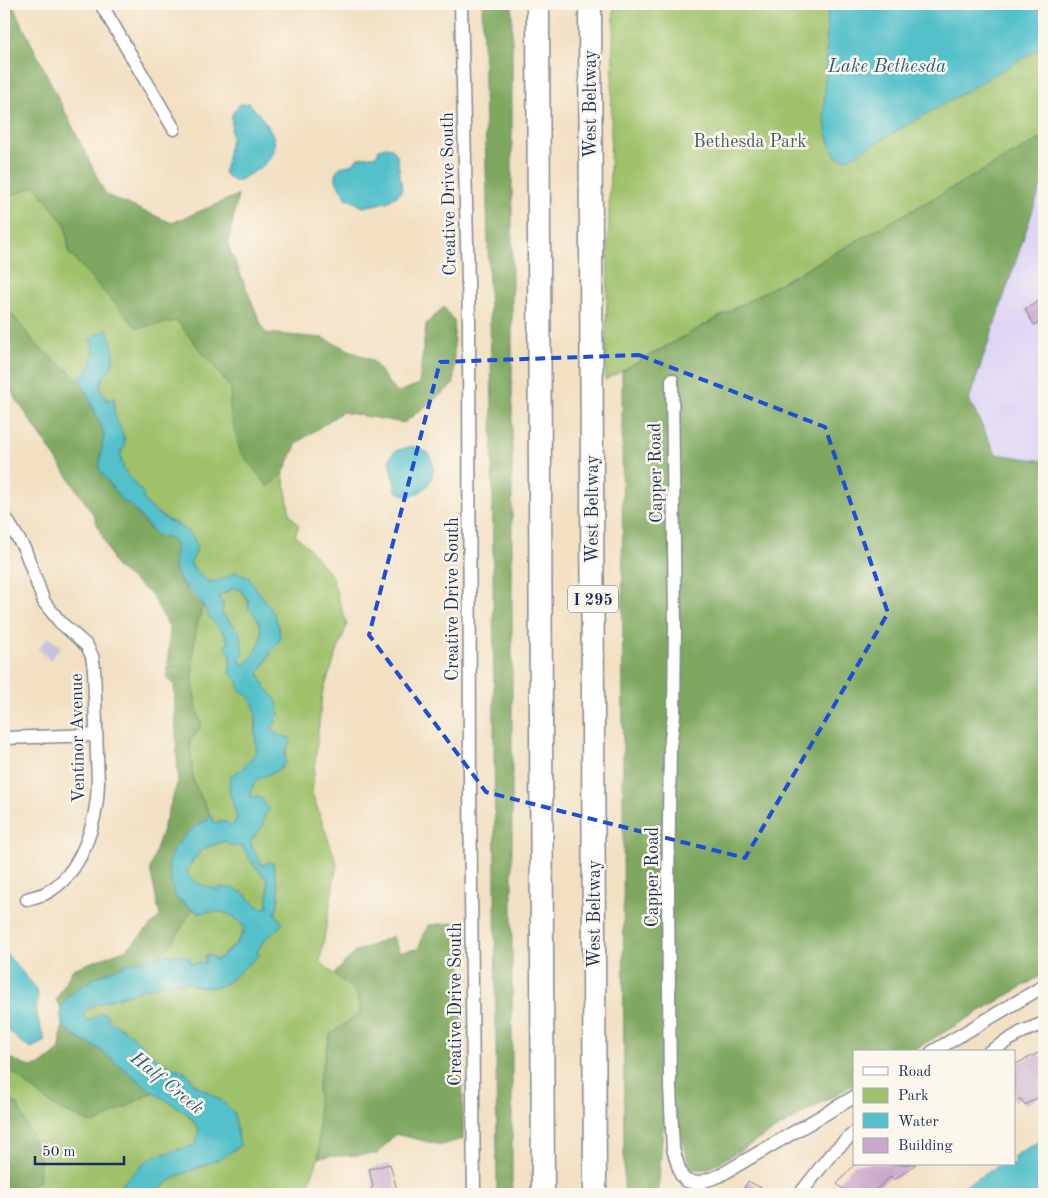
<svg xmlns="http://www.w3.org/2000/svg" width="1048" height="1198" viewBox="0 0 1048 1198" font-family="'Old Standard TT',serif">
	<rect width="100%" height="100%" fill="#fbf7ec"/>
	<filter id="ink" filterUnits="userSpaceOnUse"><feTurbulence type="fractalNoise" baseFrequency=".02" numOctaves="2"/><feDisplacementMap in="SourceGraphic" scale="10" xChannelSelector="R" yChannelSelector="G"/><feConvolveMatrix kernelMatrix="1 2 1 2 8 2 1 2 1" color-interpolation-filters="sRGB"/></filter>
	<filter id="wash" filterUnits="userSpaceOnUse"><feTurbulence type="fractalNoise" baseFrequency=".0096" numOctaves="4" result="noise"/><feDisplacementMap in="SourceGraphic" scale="20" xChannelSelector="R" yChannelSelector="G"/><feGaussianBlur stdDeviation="1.12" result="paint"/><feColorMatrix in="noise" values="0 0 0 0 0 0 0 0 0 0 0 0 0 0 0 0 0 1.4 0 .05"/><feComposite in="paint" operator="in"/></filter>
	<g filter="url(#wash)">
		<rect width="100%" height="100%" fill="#f2e0c2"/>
		<path fill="#ded5f5" d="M1044 177V461L996 454 969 400Z"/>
		<path fill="#c3c1db" d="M48 637 61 647 50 660 38 649Z"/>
		<path fill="#9ec16b" stroke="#5c7864" d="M614 4H1044V137L605 380Z
			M35 186 66 226 69 254 177 321 231 388 230 411 268 486 283 474 290 514 299 526 295 535 307 546 331 575 347 625 322 694 312 793 337 864 320 962 356 992 361 1012 330 1035 318 1084 319 1157 305 1194H150L178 1176 217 1160 222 1101 193 1083 187 1073 166 1065 145 1051 133 1036 102 1013 88 1021 83 1016 85 1011 94 1005 164 983H188L201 987H217L228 982 259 955 257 951 264 940 283 924 275 913C283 892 276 884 273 863L262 867 250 842 269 807 263 805 256 795 252 801C248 775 263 778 282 768L290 738 276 735 272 728 280 717 275 698 263 685 259 673 279 639 236 572C231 576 225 580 219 582 193 590 182 539 177 523 162 519 153 509 143 499L144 494C127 475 115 465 125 439L112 412 114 398 108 402 100 388 103 375 94 349 91 367 81 381 38 347 4 304V198Z
			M234 588 240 589C246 596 248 603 252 611 253 614 257 617 259 621 267 638 257 651 246 664L240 663 234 625 222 614 223 604 218 597Z
			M203 606C211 620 224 629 229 644L225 645 230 654V673L238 681 240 689C265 706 251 724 257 751L229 791 237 817 235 823 230 826 226 822H214L193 781 190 741 202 725C189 691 190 639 203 606Z
			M225 841 229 845 243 847 253 864 268 881V907L260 908 243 892 218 890 199 885 190 879 187 871C197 851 204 848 225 841Z
			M192 909 199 913C220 910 232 910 245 929L236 944 216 961 205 956 206 962 190 964 161 955C175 942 182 925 192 909Z
			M4 1065 56 1108 94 1124 153 1092 188 1114 200 1130 195 1145 189 1149H178L124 1182 117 1194H4L38 1182 18 1105 4 1096Z"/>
		<path fill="#7ea75f" stroke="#4c6b5e" d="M4 4H12L106 195 172 223 238 195 228 245 265 333 323 338 373 361 396 393 419 384 426 324 444 307 454 321V384L404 423 342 412 297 443 283 474 268 487 240 451 230 411 231 388 177 321 137 328 69 253 66 226 35 186 4 198Z
			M482 4H512V1194H497L492 407Z
			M1044 137V177L969 400 996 454 1044 461V974L910 1052H854V1084L708 1169H690L679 1126 663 1127 658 1193 627 1194 624 1189 622 371Z
			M4 304 38 347 81 381 104 433 99 469 155 535 172 539 177 550C168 576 186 588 203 606 190 639 189 691 202 725L190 741 193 781 210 815 207 821 199 823 176 898 192 909C184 922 174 944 163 953 157 958 146 960 138 962 104 973 83 978 61 1009L56 1000 73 969 127 949 160 916 150 869 178 781 174 685 167 678 170 629 152 595 115 566 93 514 4 381Z
			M461 922 463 1139 442 1145 395 1134 378 1154 319 1157 318 1084 330 1035 361 1012 356 992 334 974 354 953 393 936 399 952 418 949 428 925Z
			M62 1025 77 1038 98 1048 153 1092 94 1124 56 1108 4 1065V1054C33 1071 34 1072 60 1049Z
			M4 1096 18 1105 40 1156 39 1182 4 1193Z"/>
		<path fill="#53c0ca" stroke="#377894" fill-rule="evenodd" d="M828 4H1044V46L848 159 836 157 827 135 824 114Z
			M249 103C262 118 287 142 268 161 260 169 248 175 238 181H233L224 173 231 138 232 114 240 104Z
			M386 147 392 148 397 155 402 189 398 195 387 202 363 207 346 198 336 181V172L340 167 353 164 358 158 377 155 379 149Z
			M107 329C111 341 117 355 111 367 106 377 103 374 100 388L107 401 115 398C110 422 126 427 124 448L120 451C120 470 132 481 144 494L143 499C150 506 158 516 167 520 187 530 207 539 190 563 206 586 213 586 236 572L249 578 273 612 279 627 280 639 259 673C267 700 290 698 272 728L276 735 290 738 291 743 284 753 286 762C273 781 247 770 252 800L256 795 264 801V805L269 807 268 812 264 814 263 826 250 842 262 866 268 862 273 863C276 884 283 892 275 913L283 924 264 940 257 951 259 955 228 982 217 987H201L188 983H164L94 1005 85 1011 83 1016 88 1021 102 1013 107 1015 108 1020C116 1025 125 1030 132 1036 143 1045 152 1056 165 1064 176 1070 190 1070 193 1083L222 1101 234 1113 240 1146 217 1160 178 1176 150 1194H117L124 1182 150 1158 195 1145 199 1130 188 1114 153 1092 98 1048 77 1038 62 1025C62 1021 60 1014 61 1010 67 980 166 944 190 958V964L206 962 205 956H212L216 961 236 944 245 929C233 910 219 910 199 913L176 898C174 889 170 880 169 871 167 850 189 827 207 821L210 815 214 822H227L230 826 235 823 237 817 229 791 230 776 242 769 257 751C252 724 265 706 239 689L238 681 230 673V654L225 645 229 643C226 632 218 628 211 619 207 615 206 609 203 605 188 585 167 579 177 550L172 539 156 535 130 504 123 502 99 469 104 433 81 381C85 365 102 363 90 340ZM234 588 240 589 249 601 248 609C252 611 253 613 256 617 268 635 258 650 246 664L240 663 239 659 244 655 239 631 222 614 223 604 218 597ZM225 841 229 845 243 847 253 864 268 881V907L260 908C243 896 243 887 220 888L218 890C205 884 192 886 187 871 197 851 204 847 225 841Z
			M412 446 428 453C441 472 428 493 408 497L396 491 389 459 395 451Z
			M4 945 5 952 36 988 38 993 36 1012 45 1041 31 1048 18 1040 4 1025Z
			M1044 1138V1194H952L1001 1164H1014V1156Z"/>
		<g id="blocks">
			<path fill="#caa8cc" d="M1041 300 1044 306V319L1034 325 1025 309Z
				M1038 1053 1041 1057 1044 1055V1082L1039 1085 1044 1094 1025 1105 1021 1099 1014 1102V1065Z
				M390 1164 398 1194H376L370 1191 373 1186 369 1169Z
				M855 1164H916L894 1180 891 1176 871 1194H849L837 1184Z
				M748 1181 773 1194H741Z"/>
		</g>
	</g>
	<g filter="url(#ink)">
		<use href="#blocks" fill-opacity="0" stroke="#868890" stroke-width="1"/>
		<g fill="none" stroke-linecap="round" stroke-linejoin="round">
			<g stroke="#868890" stroke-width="15">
				<path id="minor" d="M101 4 174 129
					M461 4 469 322 470 783 474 1194
					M672 380 675 625 674 714 670 747 668 892 670 1087 673 1149 681 1175 686 1181 698 1183 719 1176 854 1097
					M4 515 25 550 44 602 60 622 87 646 92 656 94 668 98 784C97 822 82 874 46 893 40 896 33 897 27 899
					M4 738 95 735
					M932 1052 1044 986
					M989 1052 1022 1032 1044 1023
					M800 1194 831 1154 854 1133"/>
			</g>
			<g stroke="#868890" stroke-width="25">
				<path id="motorway" d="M538 4 543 1194
					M590 4 595 1194"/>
			</g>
			<use href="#minor" stroke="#fff" stroke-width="12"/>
			<use href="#motorway" stroke="#fff" stroke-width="22"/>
		</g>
	</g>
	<path fill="none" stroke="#1d4ed8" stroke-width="4" stroke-dasharray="10 6" stroke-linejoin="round" d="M639 355 825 427 888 613 745 858 486 792 369 635 440 362Z"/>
	<g text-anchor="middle" stroke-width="5" stroke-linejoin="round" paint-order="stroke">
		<rect fill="#fbf7ec" stroke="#5e6b89" stroke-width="1" x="568" y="585.5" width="50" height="27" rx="4"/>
		<g font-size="16" font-weight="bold" fill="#1b2f5e">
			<text x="593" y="605">I 295</text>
		</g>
		<g font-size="18" fill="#1b2f5e" stroke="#fbf7ec">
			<text transform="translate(590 104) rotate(-90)" y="6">West Beltway</text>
			<text transform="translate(448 194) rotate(-91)" y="6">Creative Drive South</text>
			<text transform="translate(655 473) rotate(-91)" y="6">Capper Road</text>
			<text transform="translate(592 509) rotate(-90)" y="6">West Beltway</text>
			<text transform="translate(452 599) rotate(-90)" y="6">Creative Drive South</text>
			<text transform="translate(77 738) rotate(-91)" y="6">Ventinor Avenue</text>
			<text transform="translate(652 877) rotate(-90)" y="6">Capper Road</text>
			<text transform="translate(594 914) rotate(-90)" y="6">West Beltway</text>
			<text transform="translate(455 1004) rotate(-90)" y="6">Creative Drive South</text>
		</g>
		<g font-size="18" fill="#425b62" stroke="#fbf7ec">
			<text x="750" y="147">Bethesda Park</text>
		</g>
		<g font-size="19" font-style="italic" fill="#2c5a7e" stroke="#fbf7ec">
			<text x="887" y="72">Lake Bethesda</text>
			<text transform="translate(168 1082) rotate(39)" y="7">Half Creek</text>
		</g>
	</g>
	<rect width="1048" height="1198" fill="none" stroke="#fbf7ec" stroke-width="20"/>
	<rect x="853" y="1050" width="162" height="115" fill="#fbf7ec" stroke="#a1a7b3"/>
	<rect x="863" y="1067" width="25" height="8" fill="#ffffff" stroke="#a1a7b3"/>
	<text x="898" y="1076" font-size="15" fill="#1b2f5e">Road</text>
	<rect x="863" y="1088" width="25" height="15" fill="#9ec16b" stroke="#a1a7b3"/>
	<text x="898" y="1100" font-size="15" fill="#1b2f5e">Park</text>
	<rect x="863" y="1113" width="25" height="15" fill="#53c0ca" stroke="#a1a7b3"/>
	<text x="898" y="1126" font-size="15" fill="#1b2f5e">Water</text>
	<rect x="863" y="1138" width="25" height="15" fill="#caa8cc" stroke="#a1a7b3"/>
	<text x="898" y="1150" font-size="15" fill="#1b2f5e">Building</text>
	<path d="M35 1156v8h89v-8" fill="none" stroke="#1b2f5e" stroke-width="2.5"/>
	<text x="42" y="1156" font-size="15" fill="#1b2f5e" stroke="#fbf7ec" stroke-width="4" paint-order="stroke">50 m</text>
</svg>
